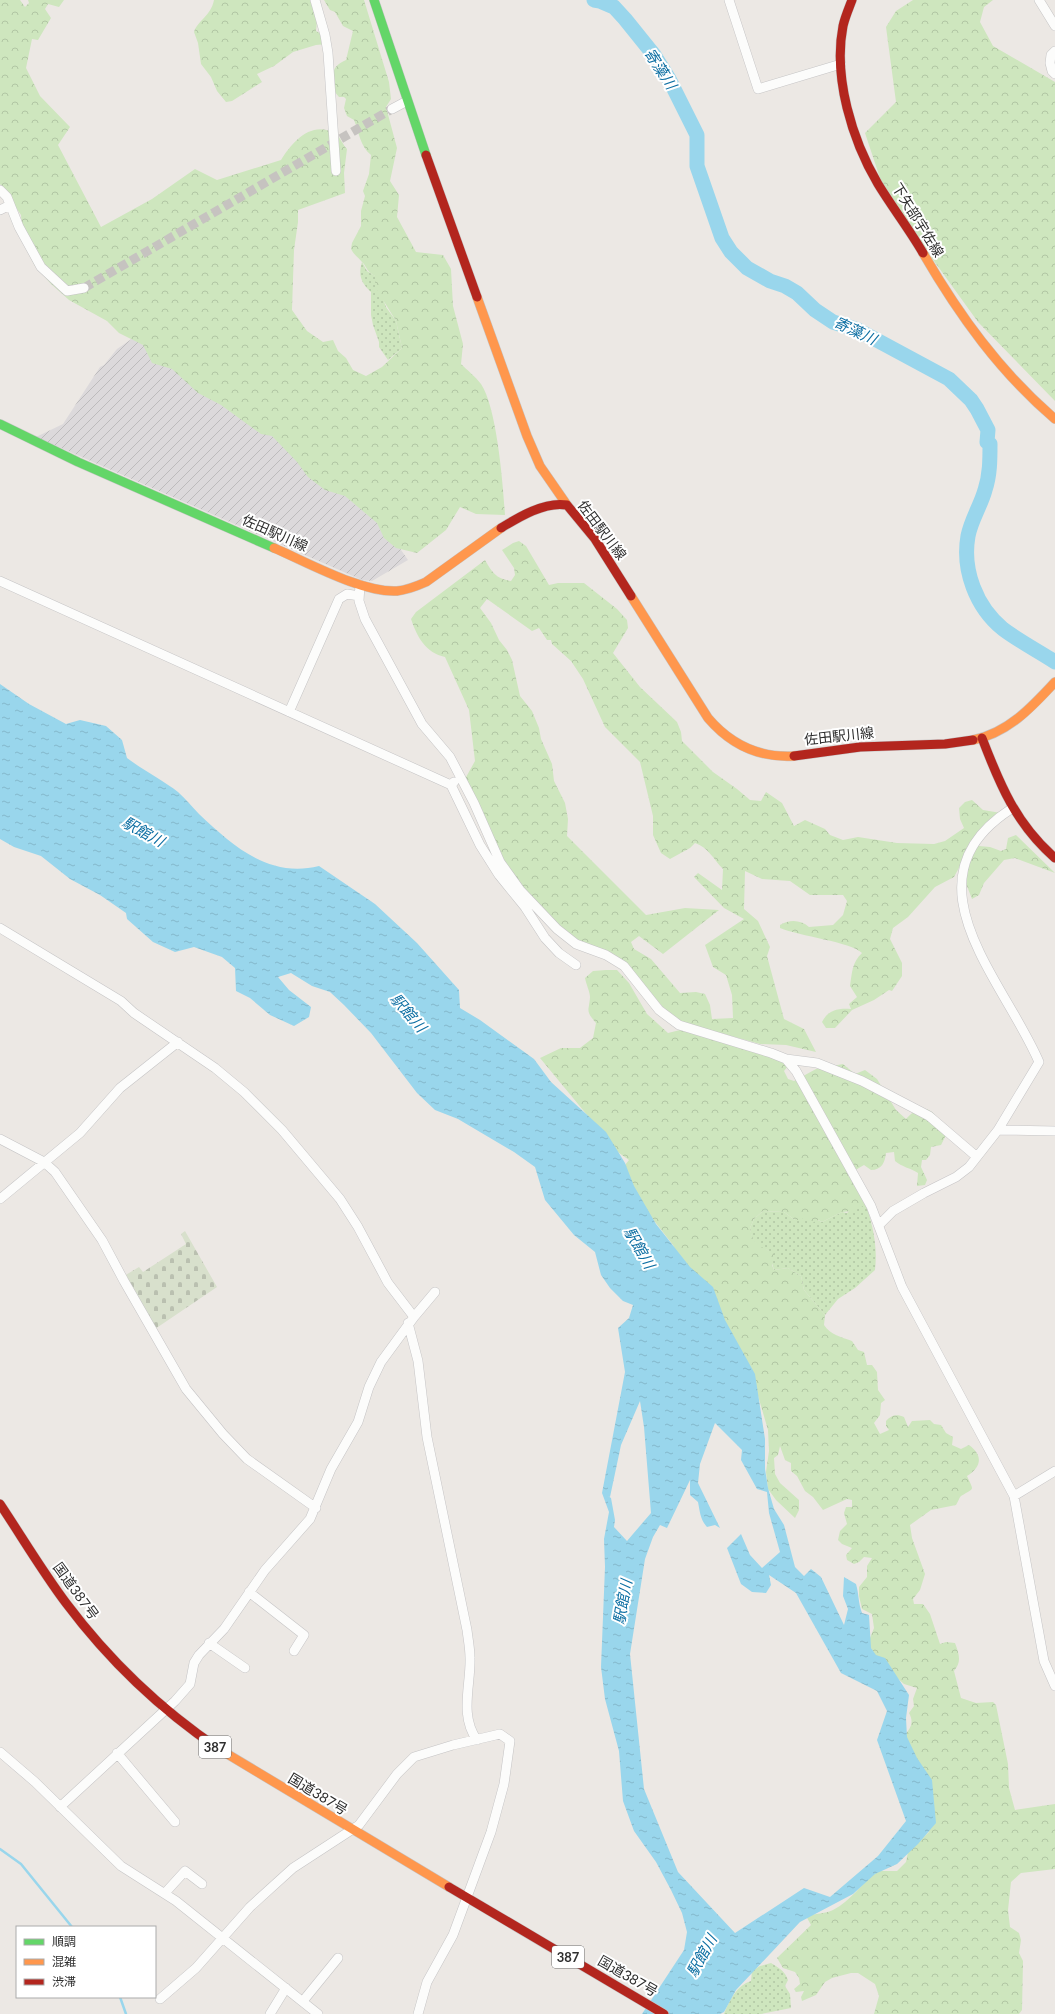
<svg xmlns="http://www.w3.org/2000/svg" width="1055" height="2014" viewBox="0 0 1055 2014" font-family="Lato,'Noto Sans JP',sans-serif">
	<defs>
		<pattern id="industrial-furrows" width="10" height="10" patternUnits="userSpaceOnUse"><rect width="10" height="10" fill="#dcd9db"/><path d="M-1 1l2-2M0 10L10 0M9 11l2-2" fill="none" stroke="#bdbbbc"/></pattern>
		<pattern id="grass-dots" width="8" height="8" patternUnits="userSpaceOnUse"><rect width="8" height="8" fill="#cee6be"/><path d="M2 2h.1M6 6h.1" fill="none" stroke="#b1c6a4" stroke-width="1.8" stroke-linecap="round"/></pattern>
		<pattern id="forest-crowns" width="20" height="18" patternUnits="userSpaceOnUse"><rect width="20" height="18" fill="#cee6be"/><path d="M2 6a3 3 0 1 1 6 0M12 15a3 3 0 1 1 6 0" fill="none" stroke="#b1c6a4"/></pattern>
		<pattern id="cemetery-stones" width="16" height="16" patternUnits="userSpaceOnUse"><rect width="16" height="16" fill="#d8e0cc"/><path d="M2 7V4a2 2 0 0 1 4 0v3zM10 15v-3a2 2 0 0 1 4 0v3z" fill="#bac0b0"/></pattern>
		<pattern id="water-ripples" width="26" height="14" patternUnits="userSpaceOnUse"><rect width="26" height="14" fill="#99d6ec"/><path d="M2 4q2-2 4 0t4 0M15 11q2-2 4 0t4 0" fill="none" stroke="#84b8cb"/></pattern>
	</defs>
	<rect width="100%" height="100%" fill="#ece8e4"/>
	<path fill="url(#industrial-furrows)" d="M133 338 221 400 306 455 372 508 408 560 372 581 362 580 36 437 63 424 100 367 104 365 117 349Z"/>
	<path fill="url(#grass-dots)" d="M362 262 367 271 375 276 386 307 396 321 402 348 388 360 379 347V342L373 325 371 315V292C361 283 358 275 362 262Z
		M864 1198C872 1223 878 1244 875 1270L855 1288 838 1299 825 1315 804 1290 801 1276 788 1268 774 1270 768 1250C757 1249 751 1239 750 1228L754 1219 763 1211 784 1212 795 1220 806 1215 822 1222 842 1212 847 1213Z
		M771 1963C779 1968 785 1971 788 1980L785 1986 790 1994 791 2008 761 2014H724C729 2001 737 1985 751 1981L752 1971 760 1966Z"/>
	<path fill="url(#forest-crowns)" fill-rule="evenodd" d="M0 0H20L25 7 29 3 28 0H64L59 7 48 4 45 9 51 18 38 40 32 39 26 68 40 96 70 127 58 145 101 227 152 199 195 169 217 180 281 160C292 142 312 119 336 134 340 137 343 145 347 149L344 173 345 193 298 210V222L294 250 292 310 307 331 323 342 333 340 338 351 346 358 353 370 366 376 382 367 402 348 396 321 375 287V276C365 270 368 268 362 262 358 257 354 255 351 249L352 243 361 226V211L365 196 363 191 369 174 371 155C360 146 359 132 354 120L347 116 344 108 346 99 344 97H339L334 91C336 75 327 69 346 60L353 31 343 26 335 12 330 10 324 0H364L389 82 391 99 386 107 397 148 390 181 399 195 397 217 416 252 443 255 451 269 453 306 463 344 461 364C467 370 476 377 481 384 497 408 503 484 505 515L476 514 460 507 446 530 417 553 396 548 384 538 377 523 345 496 325 490 308 477 297 462 272 436 261 434 221 405 198 393 172 369 152 363 143 345 119 333 107 321 69 300 51 284 35 266 23 243 21 215 0 184Z
		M214 0H310L317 21 316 31 328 38 327 44 316 45 293 52 274 66 257 74 262 82 232 101 226 102 217 91 211 77 201 64 198 43 194 32C198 20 211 16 214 0Z
		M913 0H993L984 7 980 22 993 46 1055 82V401L978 322 885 193 865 133 896 102 886 27 896 11Z
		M519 541 526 546 549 585 558 583H584L617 609 627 620 628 628 613 653 640 687 677 722 681 732 682 741 713 772 737 789 750 800 761 801 766 792 782 803 794 826 805 820 825 829 830 835 843 840 858 837 897 843 934 844 945 841 964 828 960 819 959 808 965 802 972 800 983 810 1001 813 981 833 979 846 990 847 1001 851 1006 849 1008 838 1016 835 1055 873 1015 858 1004 860 984 883 979 895 972 899 965 881 968 851 954 877 935 887 908 917 893 928 890 939 902 963V976L892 991 889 990 874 1000 852 1010 835 1028H826L822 1022C828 1010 838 1008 851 1009L849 1004 857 997 850 986C852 973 852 962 862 953 851 942 799 936 780 928V925C790 919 801 920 809 927L833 925 843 915 847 901 843 895H810L790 881 762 879 745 871 744 909 758 921 770 947 767 956 784 1019 804 1029 816 1052 786 1045 760 1044 684 1023 668 1013 627 965 583 945 552 923 498 855 465 779 475 761 469 710 445 657C426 653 417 637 411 619L416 612 485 560C492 572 496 579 511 581L515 575 514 568 502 550 513 543ZM487 599 532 631 539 628 547 640H551L552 644 571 661 583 679 605 727 640 762 653 816V835L661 853 670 859 690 848 695 843C708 847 714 860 723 869L722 890 698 873 694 877 724 908 744 919 705 945 713 967 726 975 732 995 733 1018 712 1019 710 1005 705 994 696 992 680 993 651 959 634 949 631 942 639 936 663 954 719 910 685 908 646 915 567 836 568 819 565 803 554 781 552 764 541 739 539 728 532 711 520 696 512 660 507 650 499 640 491 623 480 608Z
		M606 970H617L629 983 647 1014 668 1033 680 1030 785 1059 788 1066 784 1071 788 1079 794 1081 816 1069 843 1064 855 1074 865 1070 877 1079 896 1110 906 1119C926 1097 938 1114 946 1135L941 1145 931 1147 930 1155 926 1160H922L921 1167 927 1180 925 1185 917 1186 918 1173C910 1168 902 1167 895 1161L894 1152 886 1153C885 1162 882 1170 871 1170L864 1165 852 1172 864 1198 863 1206 854 1211 842 1212 822 1222 818 1220 812 1223 808 1221 806 1216 801 1220H795L784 1212 763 1211 754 1219 750 1228C753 1247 761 1245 774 1254L772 1265 774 1270 788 1268 801 1276 804 1290 825 1315 824 1325C831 1335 841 1337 852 1341L858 1350 864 1352 867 1365H872L877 1372 878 1390 885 1400 881 1403 880 1415 874 1423 880 1434 889 1430 886 1426V1421C891 1415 897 1414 904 1417L908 1427 912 1421 930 1420 934 1424 941 1425 946 1433 953 1437 952 1445 961 1449 969 1445C983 1455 982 1467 967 1476 974 1492 975 1487 961 1496 959 1498 958 1502 956 1505L931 1510 910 1525 912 1538 925 1574 920 1590 913 1599 914 1604H923L930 1614 940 1644 946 1642 955 1643C959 1654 962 1662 954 1671L961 1698 976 1703 993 1702 996 1705 1008 1764 1009 1788 1015 1810 1055 1804V1869L1021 1873 1011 1882 1008 1910 1010 1927 1019 1933 1021 1940 1019 1953 1023 1961 1022 2010 1019 2014H874L879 1996 875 1984 858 1973H851L832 1978 825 1982 816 1995 802 2001 801 1997 804 1991 796 1992 794 1989 800 1984 799 1978 795 1972 783 1968 777 1958 811 1925 806 1916C813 1914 828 1913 833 1910 851 1901 862 1883 877 1871H897L906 1862 908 1852 929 1832 931 1815 905 1735C911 1728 914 1722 909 1713L914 1706 913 1699 917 1688 904 1684 879 1662 868 1643 874 1628 872 1614 862 1609 859 1596V1587L867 1577V1566L872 1558 864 1557 859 1562 854 1564 847 1560 846 1555 852 1548 842 1544 838 1540 840 1531 847 1524 844 1513 846 1507H852V1500L847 1499 823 1510 813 1497 805 1491 797 1476 791 1471V1463L785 1460 780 1446 778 1455 774 1458 775 1474 780 1483 799 1500V1510L795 1518 776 1500 768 1489 766 1472 769 1451 768 1430 756 1389 681 1263 673 1245 645 1209 621 1170 629 1160 612 1148 597 1127 540 1058 561 1048H580L593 1038 596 1023C585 1010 589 1012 590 997 590 992 586 984 585 978L593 971Z"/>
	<path fill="url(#cemetery-stones)" d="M185 1231 217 1287 155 1329 124 1276 139 1267 143 1272 186 1244 181 1234Z"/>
	<path fill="url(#water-ripples)" fill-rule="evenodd" d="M0 684 29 704 66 724 80 720 106 726 122 740 127 758C143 770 164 781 178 792 186 799 192 807 199 814 234 847 269 878 319 866L375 904 417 943 459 990 460 1008 480 1020 534 1059 551 1082 606 1132 625 1163 634 1186 656 1224 690 1267 713 1287 725 1320 755 1374 765 1439V1469L768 1488 774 1509 784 1525 795 1567 804 1576 811 1569 821 1577 844 1625 848 1609 843 1596 844 1577 856 1584C859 1594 858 1602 862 1613L869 1615 871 1648 876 1655 885 1658 909 1695 906 1718 907 1737 917 1758 932 1780 936 1823 918 1844 897 1864 875 1874 853 1894 800 1922 736 1990 724 2012 720 2014H642L684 1950 687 1932 682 1913 671 1890 656 1862 634 1831 623 1801 619 1751 605 1699 601 1667 605 1567 604 1539 609 1512 602 1493 625 1372 618 1328 629 1318 633 1305 623 1301 610 1288 601 1275 595 1252 574 1235 545 1200 535 1167 514 1152 458 1119 435 1110 417 1093 371 1033 344 1005 330 992 312 986 291 973 278 977 289 990 311 1007 309 1017 294 1026 270 1015 250 998 236 991 235 968 222 957 194 947 175 952 153 942 127 919 126 913 100 895 70 879 41 856 14 847 0 839ZM640 1401 644 1427 651 1513 627 1541 614 1527 615 1520 611 1498 608 1496 610 1497 621 1445ZM715 1423 742 1450 741 1460 757 1489 767 1492 769 1513 780 1552 762 1568 750 1555 741 1534 727 1548 741 1584 752 1592 766 1593 771 1585 769 1575 796 1593 841 1673 877 1691 887 1711 877 1740 906 1821 878 1856 830 1897 804 1888 735 1933 678 1872 644 1789 630 1654 645 1559 653 1537 660 1525 667 1528 690 1480V1495L698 1502C700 1512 700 1519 707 1527L715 1525 720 1528 698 1483 700 1464Z"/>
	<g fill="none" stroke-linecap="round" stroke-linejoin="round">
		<path stroke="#99d6ec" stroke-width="2.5" d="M0 1849 21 1864 72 1927
			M120 1997 126 2014"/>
		<path stroke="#99d6ec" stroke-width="15" d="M594 0 600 1 614 7 625 19 654 55 669 79 697 135V166L722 238 731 252 747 268 770 281 785 286 797 293 815 310 833 322 858 330 949 379 971 400 977 409 988 430 987 442 990 444C990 460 990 475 985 490 981 505 971 520 968 536 962 570 976 607 1003 629 1019 641 1038 651 1055 662"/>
		<path stroke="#c6c3c0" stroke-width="9" stroke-dasharray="9 4.5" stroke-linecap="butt" d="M84 288 392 109"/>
		<g stroke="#c5c4c5" stroke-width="10">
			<path id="street" d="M315 0 325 35 328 53 336 171
				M729 0 758 89 841 64
				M1039 0 1055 26
				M1055 51 1051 55 1050 63 1052 71 1055 74
				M392 109 407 101
				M0 190 7 197 19 227 41 267 67 291 84 288
				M0 210 10 205
				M0 581 451 785
				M360 585 359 601 365 619 422 724 450 757 474 803 500 862 520 890 557 929 576 944 606 955 624 966 659 1010 679 1025 771 1053 786 1059 817 1063 862 1081 929 1116 977 1157
				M289 712 339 599 347 594 359 596
				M454 782 451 785 480 845 499 875 525 907 545 938 559 953 576 965
				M0 928 121 1001 134 1013 215 1068 244 1092 282 1130 340 1199 358 1227 388 1283 414 1317
				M786 1059 796 1071 871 1206 902 1287 1014 1496 1044 1661 1055 1686
				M998 1130 1055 1131
				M0 1139 44 1162 55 1172 102 1240 124 1281 186 1389 223 1434 247 1459 316 1508
				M0 1199 80 1133 120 1088 178 1042
				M879 1225 893 1211 924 1193 956 1177 969 1167 998 1130 1039 1062C1004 980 901 880 1011 809
				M408 1323 418 1361 427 1437 467 1630C468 1639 470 1648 470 1658 471 1685 459 1715 477 1740
				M1014 1496 1055 1471
				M249 1592 304 1635 294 1651
				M209 1643 245 1668
				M0 1752 35 1782 121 1866 176 1901 318 2014
				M117 1753 175 1822
				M60 1807 175 1701 190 1684 194 1663 199 1655 224 1629 265 1570 310 1519 331 1469 358 1422 369 1387 381 1362 414 1317 435 1292
				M165 1893 185 1871 202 1884
				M160 1999 196 1968 250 1907 293 1868 359 1825 397 1774 414 1757 453 1745 500 1734 510 1741 504 1784 491 1832 453 1935 427 1982 418 2014
				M303 2001 338 1958
				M270 2014 286 1988"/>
		</g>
		<g stroke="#c5c4c5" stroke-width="10">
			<path id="fast" d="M374 0 426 155
				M0 424 78 462 274 548"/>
		</g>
		<g stroke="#c5c4c5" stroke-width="10">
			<path id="slow" d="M923 253C959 315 1000 372 1055 419
				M477 297 527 436 540 466 567 505
				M274 548C307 562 362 593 397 591 407 590 417 586 426 582L501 528
				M631 596 708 718C731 745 759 758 794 756
				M973 740C1008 733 1032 707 1055 682
				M219 1749 449 1887"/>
		</g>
		<g stroke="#c5c4c5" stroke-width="10">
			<path id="jam" d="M852 0C849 8 845 17 843 26 833 77 852 140 878 184 892 207 909 229 923 253
				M426 155 477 297
				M501 528C519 517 545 501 567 505L595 539 631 596
				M982 738C1000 785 1016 824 1055 858
				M794 756 860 747 945 744 973 740
				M0 1504C22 1537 42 1571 66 1603 108 1659 160 1709 219 1749
				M449 1887 664 2014"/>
		</g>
		<use href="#street" stroke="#fcfcfb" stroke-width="9"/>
		<use href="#fast" stroke="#63d668" stroke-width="9"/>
		<use href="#slow" stroke="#ff974d" stroke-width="9"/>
		<use href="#jam" stroke="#b3261e" stroke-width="9"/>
	</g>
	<g text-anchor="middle" stroke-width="4" stroke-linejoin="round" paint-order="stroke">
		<g fill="#fff" stroke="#6d6d6d" stroke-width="1">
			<rect x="199" y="1736" width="32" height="22" rx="3"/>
			<rect x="552" y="1946" width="32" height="22" rx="3"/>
		</g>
		<g font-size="13" font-weight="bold" fill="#2e2e2e">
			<text x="215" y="1752">387</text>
			<text x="568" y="1962">387</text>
		</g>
		<g font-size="14" fill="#2e2e2e" stroke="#fff">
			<text transform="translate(918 220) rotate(58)" y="5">下矢部宇佐線</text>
			<text transform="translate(602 530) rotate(53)" y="5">佐田駅川線</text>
			<text transform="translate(275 533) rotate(24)" y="5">佐田駅川線</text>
			<text transform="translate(839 736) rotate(-6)" y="5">佐田駅川線</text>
			<text transform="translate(76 1591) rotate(54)" y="5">国道387号</text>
			<text transform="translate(318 1794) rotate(31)" y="5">国道387号</text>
			<text transform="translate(628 1976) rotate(30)" y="5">国道387号</text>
		</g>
		<g font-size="15" font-style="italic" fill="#0d6fa3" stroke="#fff">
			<text transform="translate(660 69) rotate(57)" y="5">寄藻川</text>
			<text transform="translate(855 331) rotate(25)" y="5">寄藻川</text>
			<text transform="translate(143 832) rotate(29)" y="5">駅館川</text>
			<text transform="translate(408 1013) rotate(49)" y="5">駅館川</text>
			<text transform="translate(639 1248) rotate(60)" y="5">駅館川</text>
			<text transform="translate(623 1602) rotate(-80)" y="5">駅館川</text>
			<text transform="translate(702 1956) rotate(-61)" y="5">駅館川</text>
		</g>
	</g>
	<rect x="16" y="1926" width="140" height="72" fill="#ffffff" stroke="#ababab"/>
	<rect x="24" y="1939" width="20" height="6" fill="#63d668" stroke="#ababab"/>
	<text x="52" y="1946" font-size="12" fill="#2e2e2e">順調</text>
	<rect x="24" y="1959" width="20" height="6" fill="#ff974d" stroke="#ababab"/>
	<text x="52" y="1966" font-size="12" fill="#2e2e2e">混雑</text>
	<rect x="24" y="1979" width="20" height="6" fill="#b3261e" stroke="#ababab"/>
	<text x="52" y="1986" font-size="12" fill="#2e2e2e">渋滞</text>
</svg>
